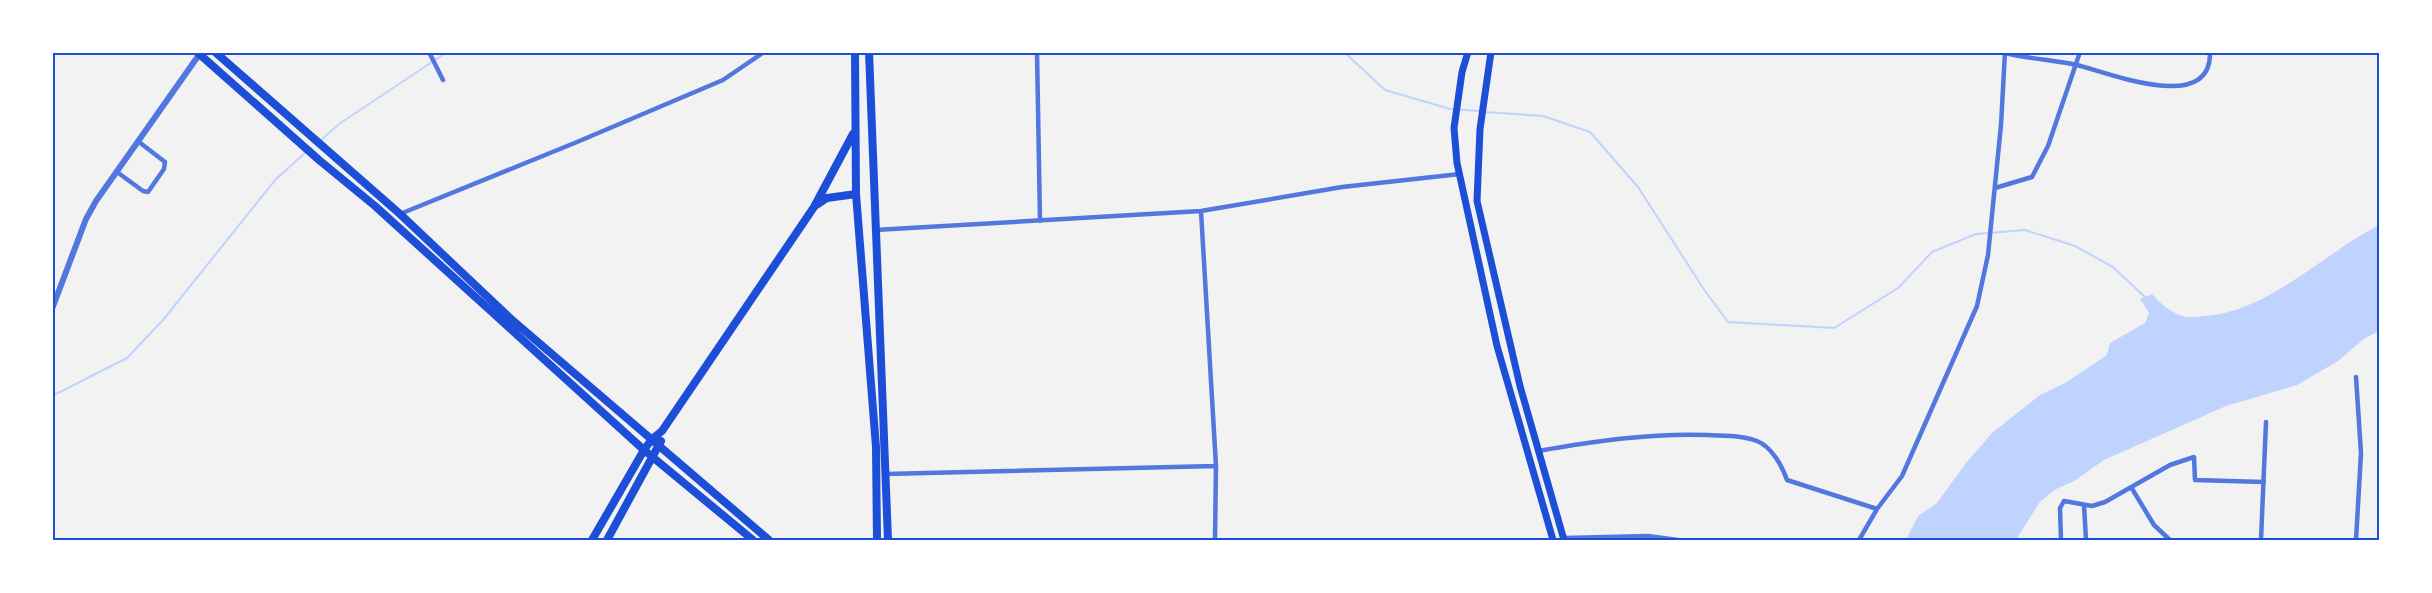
<svg xmlns="http://www.w3.org/2000/svg" width="2432" height="593" viewBox="0 0 2432 593" font-family="'DM Sans',sans-serif">
	<rect width="100%" height="100%" fill="#f2f2f2"/>
	<path fill="#bfd3fe" d="M2379 225V331L2365 338 2338 361 2297 385 2226 406 2104 460 2074 481 2054 490 2039 503 2016 540H1906L1918 516 1937 503 1966 463 1992 433 2040 395 2065 383 2107 355 2110 343 2145 323 2149 313 2140 299 2152 294C2161 304 2172 314 2186 317 2192 318 2199 316 2205 316 2268 312 2324 253 2379 225Z"/>
	<g fill="none" stroke-linecap="round" stroke-linejoin="round">
		<path stroke="#bfd3fe" stroke-width="2" d="M1344 52 1385 90 1450 109 1480 111
			M1485 112 1543 116 1590 132 1638 187 1705 291 1728 322 1834 328 1898 288 1932 252 1976 234 2025 230 2075 246 2113 267 2147 299
			M320 141 339 124 447 52
			M52 396 127 358 163 320 276 179 306 152"/>
		<path stroke="#5277de" stroke-width="4.5" d="M429 52 443 80
			M1037 52 1040 221
			M2005 53C2029 59 2054 60 2077 65 2109 73 2212 115 2210 52
			M117 172 143 191 148 192 164 169 165 162 139 142
			M1995 188 2032 177 2048 146 2080 52
			M1201 211 1216 466 1215 540
			M400 214 577 142 723 80 764 52
			M875 230 1201 211 1342 187 1460 174
			M2356 377 2361 453 2356 540
			M1538 451C1595 441 1650 433 1707 435 1724 436 1742 435 1757 441 1772 447 1782 466 1787 480L1877 509
			M886 474 1216 466
			M2131 487 2154 525 2170 540
			M2084 505 2086 540
			M1564 538 1648 536 1678 540
			M1859 540 1877 509 1902 476 1977 306 1988 255 2001 125 2005 52
			M2061 540 2060 508 2064 501 2092 506 2105 502 2170 465 2194 457 2195 480 2264 482
			M2261 540 2266 422"/>
		<path stroke="#5277de" stroke-width="6" d="M52 309 86 219 96 201 201 52"/>
		<path stroke="#1d4ed8" stroke-width="7" d="M1468 52 1462 72 1454 128 1457 163 1497 346 1553 540
			M1491 52 1480 129 1477 201 1520 386 1564 540"/>
		<path stroke="#1d4ed8" stroke-width="8" d="M197 52 319 160 375 206 644 450 753 540
			M215 52 400 214 511 319 769 540
			M855 52 856 194 876 447 877 540
			M869 52 888 540
			M815 206 827 198 856 194
			M592 540 644 450 652 439 662 431 814 207 853 134
			M607 540 661 441"/>
	</g>
	<rect width="2432" height="593" fill="none" stroke="#ffffff" stroke-width="108"/>
	<rect x="54" y="54" width="2324" height="485" fill="none" stroke="#1d4ed8" stroke-width="2"/>
</svg>
